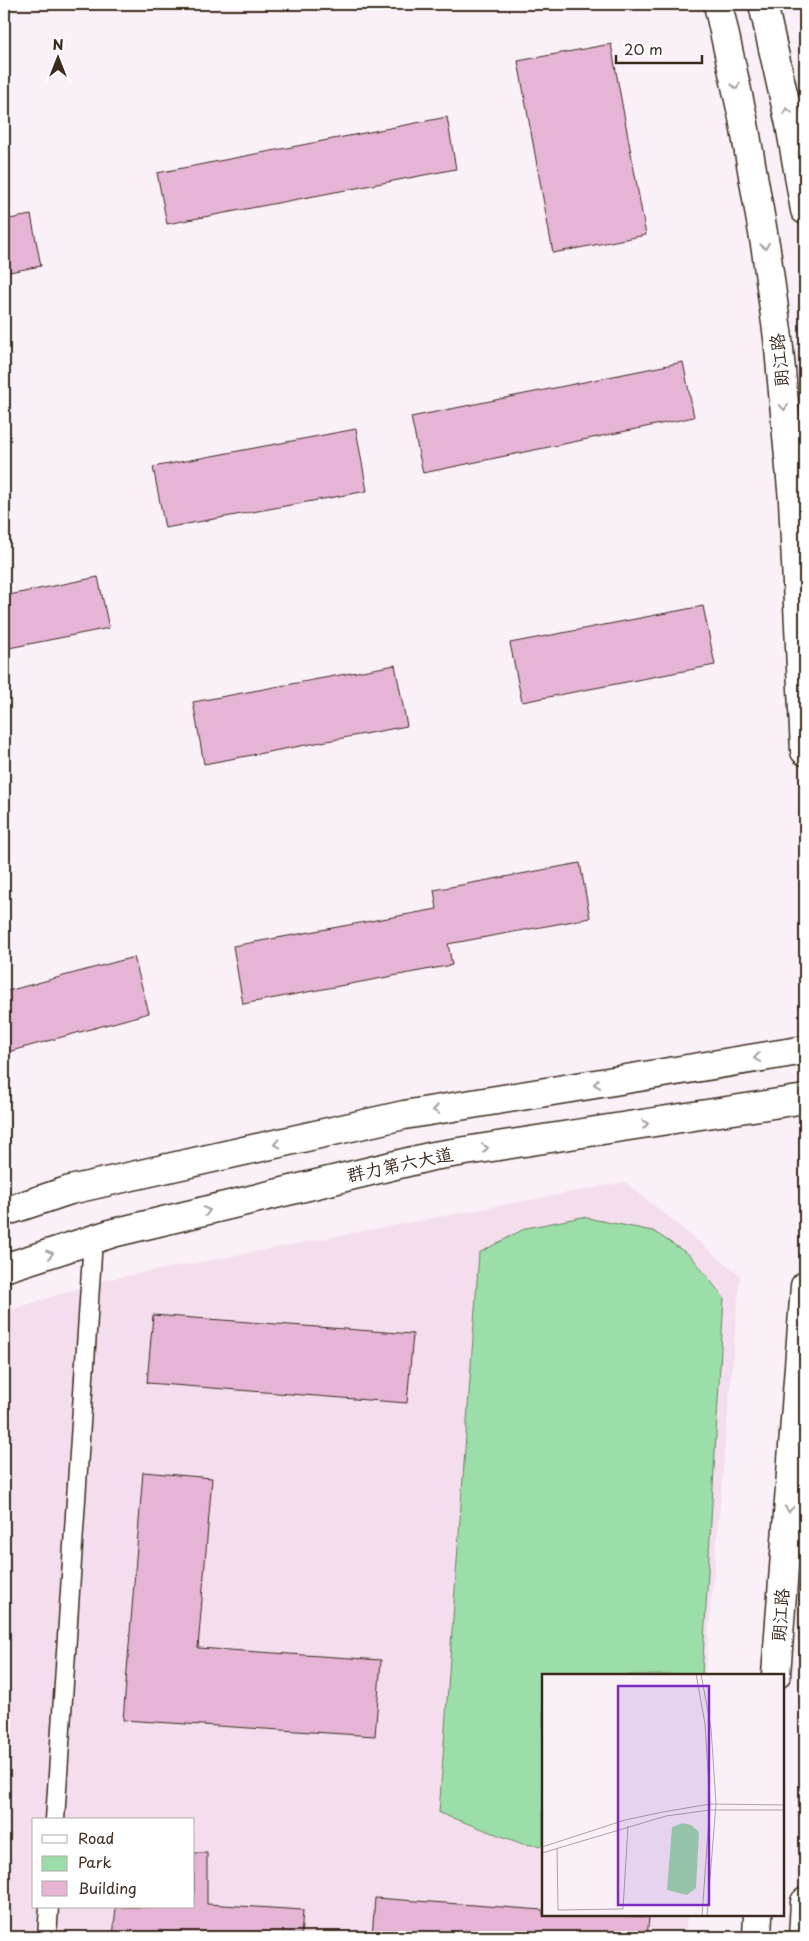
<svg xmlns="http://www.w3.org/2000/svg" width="809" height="1941" viewBox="0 0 809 1941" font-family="'Playpen Sans','LXGW WenKai TC',sans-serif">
	<rect width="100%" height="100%" fill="#faf0f7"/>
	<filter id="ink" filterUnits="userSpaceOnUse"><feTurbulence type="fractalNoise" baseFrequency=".02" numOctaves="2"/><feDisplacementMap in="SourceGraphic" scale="10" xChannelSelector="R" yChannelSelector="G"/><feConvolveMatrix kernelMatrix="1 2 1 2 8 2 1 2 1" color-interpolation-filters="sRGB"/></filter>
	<g filter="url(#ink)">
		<path fill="#f4deed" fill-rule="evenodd" d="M625 1182 740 1275 705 1675H543V1915H687L685 1937H4V1312L105 1280ZM34 1820H194V1907H34Z"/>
		<path fill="#9cdea9" stroke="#6c8464" d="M582 1217 653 1231 691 1256 724 1298 702 1675H543V1846L523 1844 439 1813 479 1253 526 1228Z"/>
		<path fill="#e6b5d5" stroke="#3b2a1e" d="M611 44 646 235 553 253 518 61Z
			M447 117 456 169 167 224 157 173Z
			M31 215 41 266 4 273V220Z
			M683 362 694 417 423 473 411 417Z
			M356 429 367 491 165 528 153 467Z
			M98 577 109 628 4 649V596Z
			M703 606 715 665 522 702 510 643Z
			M395 665 407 726 204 764 193 702Z
			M580 863 590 918 448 944 452 965 243 1004 233 946 437 909 434 890Z
			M134 957 149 1013 4 1053V992Z
			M153 1315 413 1334 407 1403 147 1383Z
			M143 1472 212 1478 198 1648 381 1660 375 1736 123 1720Z
			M194 1853H207V1904L303 1910 301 1937H113L116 1907H194Z
			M375 1898 543 1910V1915H612L649 1917 647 1937H372Z"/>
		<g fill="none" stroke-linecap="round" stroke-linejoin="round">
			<g stroke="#3b2a1e" stroke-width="21">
				<path id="service" d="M55 1820 93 1240
					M47 1937 49 1907"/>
			</g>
			<g stroke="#3b2a1e" stroke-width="31">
				<path id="secondary" d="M718 4 743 118 766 250 778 338 793 500 805 751
					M763 4 790 124 805 210
					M4 1212 70 1190 404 1115 805 1050
					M4 1268 113 1233 433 1156 805 1099
					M776 1675 805 1286
					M757 1937 758 1915
					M803 1937 805 1902"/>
			</g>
			<use href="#service" stroke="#fff" stroke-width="18"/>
			<use href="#secondary" stroke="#fff" stroke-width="28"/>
		</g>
		<defs><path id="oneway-chevron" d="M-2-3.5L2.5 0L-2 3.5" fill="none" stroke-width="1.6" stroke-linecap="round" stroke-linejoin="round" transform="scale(1.25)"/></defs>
		<g stroke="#a79f9a">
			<use href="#oneway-chevron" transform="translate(736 86) rotate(78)"/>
			<use href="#oneway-chevron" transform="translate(787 111) rotate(-102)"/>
			<use href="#oneway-chevron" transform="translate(765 246) rotate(81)"/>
			<use href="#oneway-chevron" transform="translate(784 407) rotate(85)"/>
			<use href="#oneway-chevron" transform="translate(757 1058) rotate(171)"/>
			<use href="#oneway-chevron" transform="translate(597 1084) rotate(171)"/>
			<use href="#oneway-chevron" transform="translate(436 1110) rotate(171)"/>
			<use href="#oneway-chevron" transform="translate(645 1124) rotate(-9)"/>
			<use href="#oneway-chevron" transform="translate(277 1144) rotate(167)"/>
			<use href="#oneway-chevron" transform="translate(485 1148) rotate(-9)"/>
			<use href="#oneway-chevron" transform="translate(207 1211) rotate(-14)"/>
			<use href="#oneway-chevron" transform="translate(50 1254) rotate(-18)"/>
			<use href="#oneway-chevron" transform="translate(789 1509) rotate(94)"/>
		</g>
	</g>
	<g text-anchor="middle" stroke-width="5" stroke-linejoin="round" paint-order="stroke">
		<g font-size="18" fill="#3b2a1e" stroke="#fff">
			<text transform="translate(780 360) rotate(-96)" y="6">朗江路</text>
			<text transform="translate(400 1165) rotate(-12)" y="6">群力第六大道</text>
			<text transform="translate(781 1615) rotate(-86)" y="6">朗江路</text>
		</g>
	</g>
	<g transform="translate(542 1674)">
		<rect width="242" height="242" fill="#faf0f7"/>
		<path d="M141 149 149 151 157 158 154 214 145 221 125 216 130 153Z" fill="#9cdea9"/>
		<path fill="none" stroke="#aea1a0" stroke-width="1" d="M154 0 163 50 168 130 160 242M159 0 169 54 174 130 165 242M0 173 83 146 121 138 168 130 243 131M15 174 16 236 81 235 86 152M0 179 124 142 168 136H243"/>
		<path fill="#7b2cbf" fill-opacity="0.15" stroke="#7b2cbf" stroke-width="2.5" d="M76 12H167V231H76Z"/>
		<rect width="242" height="242" fill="none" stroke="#3b2a1e" stroke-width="2.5"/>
	</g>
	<rect width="809" height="1941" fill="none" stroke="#fff" stroke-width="20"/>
	<rect x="10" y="10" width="789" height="1921" fill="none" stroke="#3b2a1e" stroke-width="2" filter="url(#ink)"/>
	<rect x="32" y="1818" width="162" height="90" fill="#ffffff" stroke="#b1aaa5"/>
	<rect x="42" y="1835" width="25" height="8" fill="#ffffff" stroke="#b1aaa5"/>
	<text x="78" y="1844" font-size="15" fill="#3b2a1e">Road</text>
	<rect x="42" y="1856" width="25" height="15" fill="#9cdea9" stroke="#b1aaa5"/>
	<text x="78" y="1868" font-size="15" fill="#3b2a1e">Park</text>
	<rect x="42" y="1881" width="25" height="15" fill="#e6b5d5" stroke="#b1aaa5"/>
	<text x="78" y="1894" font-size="15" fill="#3b2a1e">Building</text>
	<g transform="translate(58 58)" stroke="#ffffff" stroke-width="4" paint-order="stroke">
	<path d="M0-4L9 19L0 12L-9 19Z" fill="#3b2a1e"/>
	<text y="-8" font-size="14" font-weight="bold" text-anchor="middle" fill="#3b2a1e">N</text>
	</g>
	<path d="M616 55v8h86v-8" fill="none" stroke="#3b2a1e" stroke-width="2.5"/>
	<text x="624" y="55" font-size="15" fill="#3b2a1e" stroke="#ffffff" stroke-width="4" paint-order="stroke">20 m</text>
</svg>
